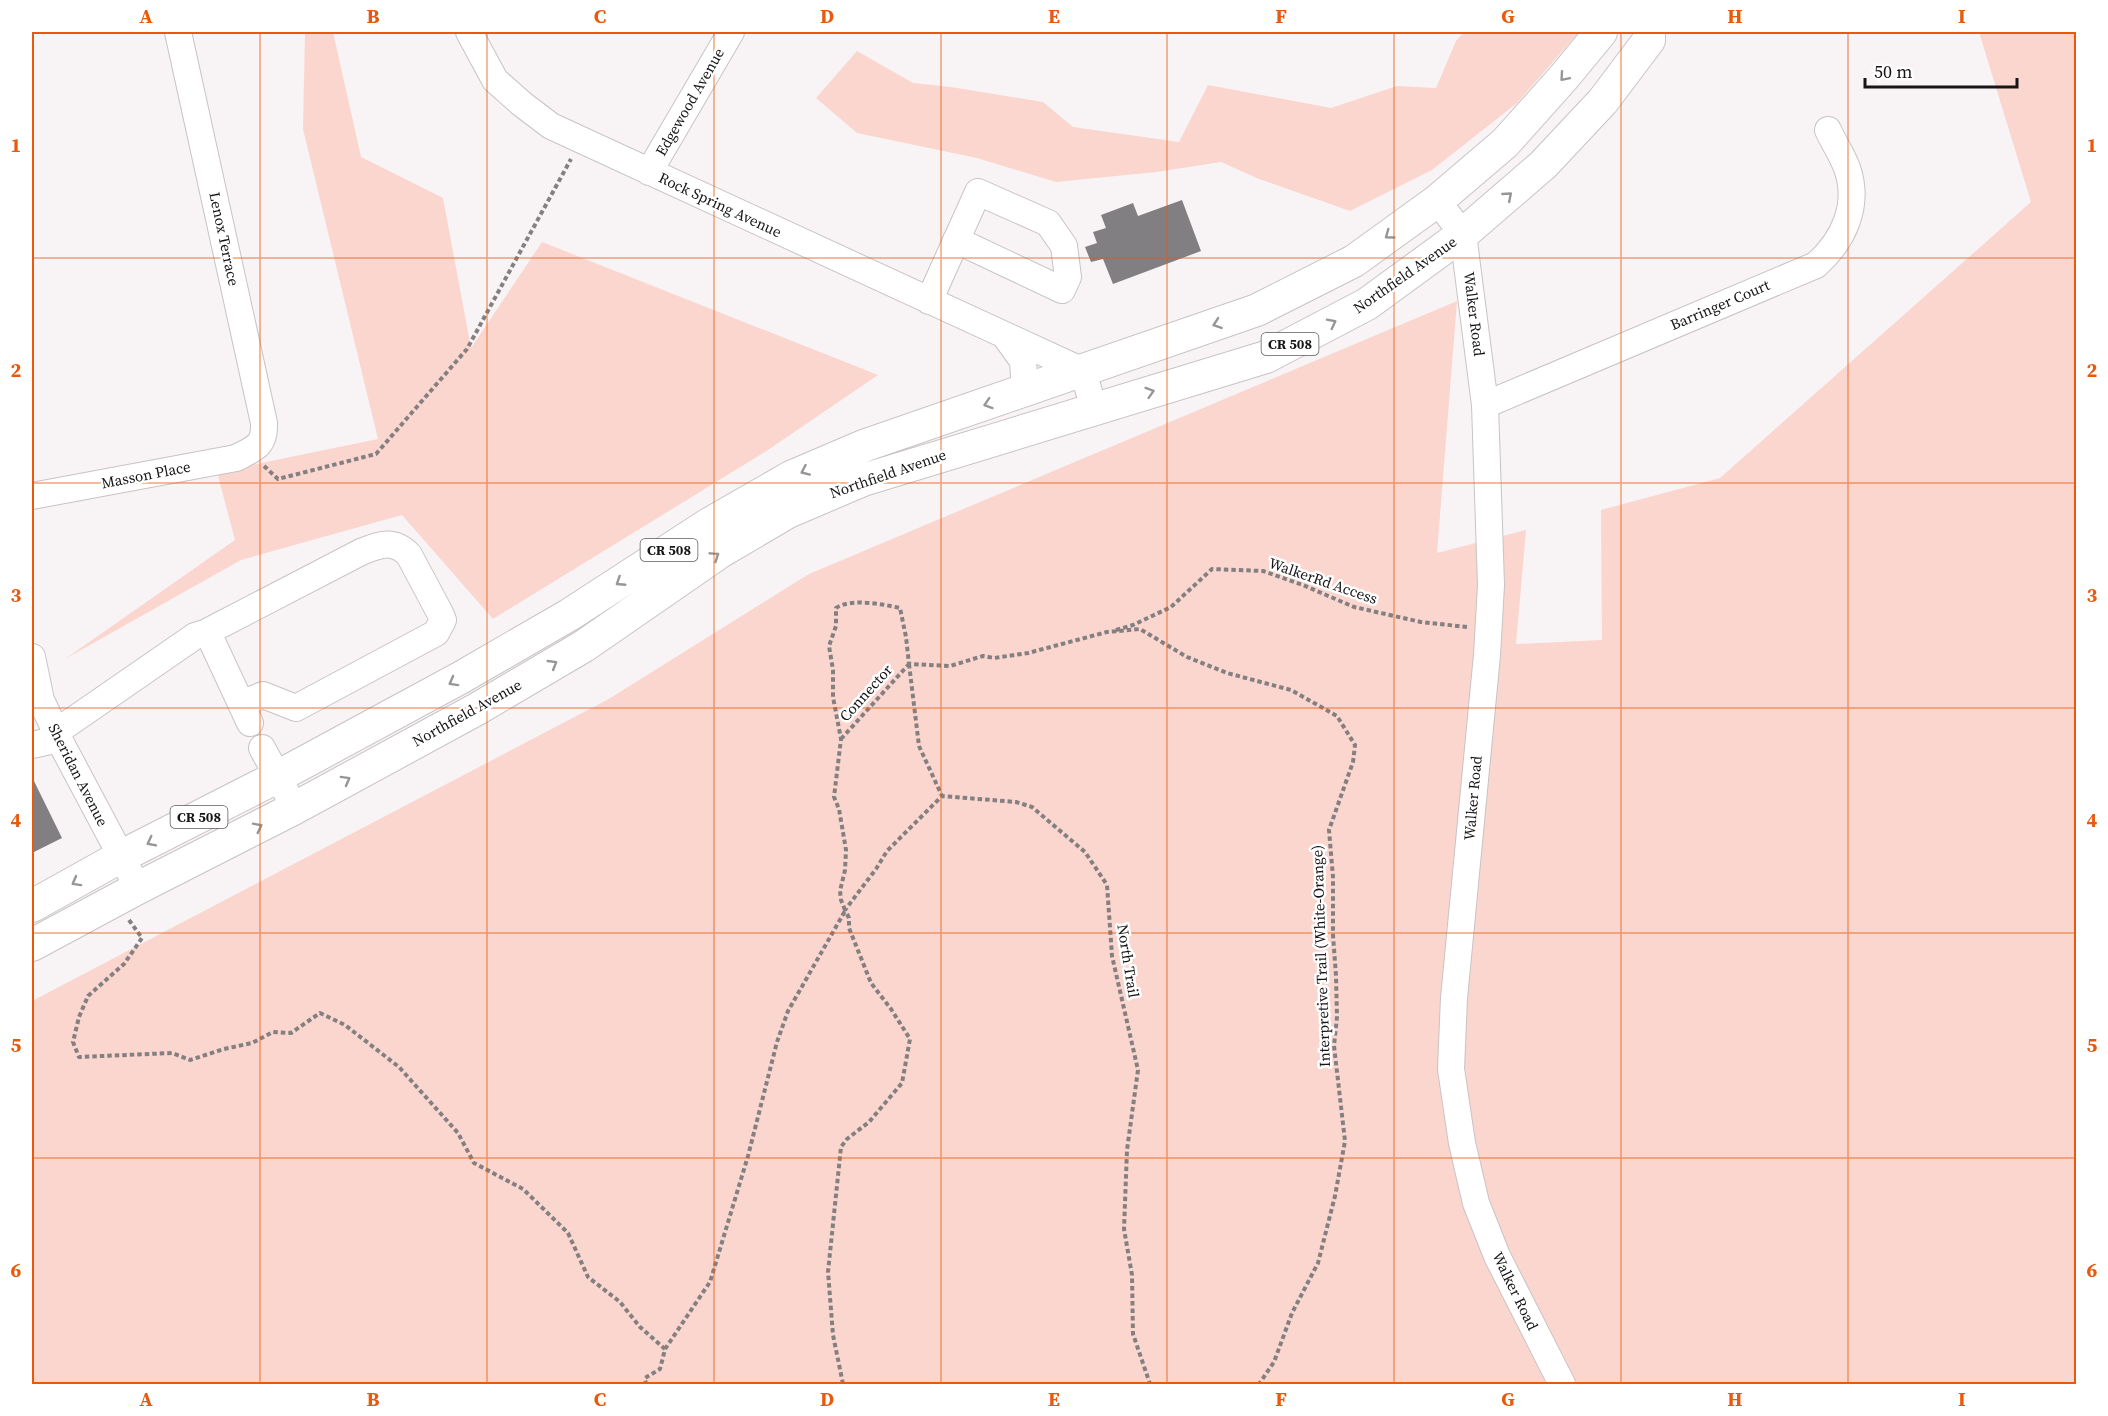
<svg xmlns="http://www.w3.org/2000/svg" width="2108" height="1416" viewBox="0 0 2108 1416" font-family="'Source Serif 4',serif">
	<rect width="100%" height="100%" fill="#f8f3f5"/>
	<path fill="#fbd6ce" d="M305 32H333L361 157 443 198 471 348 542 242 878 375 765 452 493 619 402 515 241 560 65 659 235 540 217 472 378 439 303 129Z
		M1464 32H1579L1517 103 1432 170 1350 211 1259 179 1221 162 1156 172 1056 182 977 158 857 133 816 98 857 51 913 83 951 87 1043 102 1073 127 1179 142 1208 85 1331 108 1397 86 1436 88 1456 41Z
		M1979 32H2076V1384H32V1001L607 700 809 574 1457 301 1437 553 1526 530 1516 644 1602 640 1601 510 1720 478 2031 202Z"/>
	<path fill="#827f83" d="M1182 200 1201 251 1113 284 1103 259 1091 262 1085 247 1097 243 1093 232 1106 228 1101 215 1133 203 1138 216Z
		M32 777 62 838 32 853Z"/>
	<g fill="none" stroke-linecap="round" stroke-linejoin="round">
		<g stroke="#c8c3c5" stroke-width="28">
			<path id="minor" d="M469 32 495 80 522 104 551 126 1083 371 1094 409
				M649 172 731 32
				M1437 201 1463 234 1485 405 1491 585 1487 655 1454 998 1451 1069 1462 1143 1476 1203 1497 1256 1562 1384
				M929 301 978 192 1048 223 1064 246 1068 277 1062 290 956 240
				M1005 336 1023 361 1025 392
				M1485 405 1816 265C1844 240 1860 205 1847 168 1842 155 1834 143 1828 130
				M32 496 236 458C255 448 265 446 264 423L178 32
				M205 633 361 552C380 544 394 539 409 555L440 613 443 620 436 633 296 708 263 695 241 704
				M32 657 41 700 61 743 138 888
				M56 732 195 636 205 633 209 635 250 723
				M32 745 59 739
				M262 748 295 808"/>
		</g>
		<g stroke="#c8c3c5" stroke-width="34">
			<path id="major" d="M32 906 120 857 277 777 460 678 569 615 709 524 791 477 866 445 1257 310 1354 261 1437 201 1505 143 1564 77 1601 32
				M32 945 138 888 295 808 477 709 584 646 720 552 788 512 863 480 1266 357 1367 304 1463 234 1543 165 1603 101 1649 40V32"/>
		</g>
		<path stroke="#848082" stroke-width="4" stroke-dasharray="4.5 3" stroke-linecap="butt" d="M264 466 278 479 376 454 467 349 571 159
			M1116 630 1133 625 1171 607 1212 569 1263 571 1303 585 1354 607 1421 622 1467 627
			M909 664 919 746 942 796
			M841 739 909 664
			M845 910 841 900 840 891 845 870 846 850 839 809 834 797 841 739 833 697V670L829 646 836 626V608C851 598 882 604 900 608L906 637 909 664 950 666 983 656 994 658 1028 653 1107 632 1140 629 1187 657 1227 673 1291 690 1337 716 1355 745 1353 762 1329 830 1333 877V935L1336 976 1337 1017 1334 1046 1345 1141 1335 1196 1318 1263 1292 1313 1274 1362 1259 1384
			M129 920 142 938 124 964 88 996 79 1017 73 1042 79 1057 172 1053 190 1060 224 1049 252 1043 273 1032 291 1033 320 1013 345 1025 399 1067 458 1133 474 1163 523 1189 568 1233 588 1277 620 1302 640 1327 665 1349 660 1369 645 1378 646 1384
			M665 1349 710 1282 748 1156 777 1042 788 1011 845 911
			M843 1384 833 1335 828 1272 841 1147 847 1139 869 1122 902 1083 910 1039 891 1009 871 983 849 928V918L845 910 876 869 887 851 942 796 1016 802 1032 807 1085 852 1107 885 1112 956 1138 1070 1127 1150 1124 1229 1132 1275 1133 1334 1150 1384"/>
		<use href="#minor" stroke="#fff" stroke-width="26"/>
		<use href="#major" stroke="#fff" stroke-width="32"/>
	</g>
	<defs><path id="oneway-chevron" d="M-2-3.5L2.5 0L-2 3.5" fill="none" stroke-width="1.6" stroke-linecap="round" stroke-linejoin="round" transform="scale(1.5)"/></defs>
	<g stroke="#979696">
		<use href="#oneway-chevron" transform="translate(1564 77) rotate(131)"/>
		<use href="#oneway-chevron" transform="translate(1508 196) rotate(-41)"/>
		<use href="#oneway-chevron" transform="translate(1389 235) rotate(144)"/>
		<use href="#oneway-chevron" transform="translate(1332 323) rotate(-27)"/>
		<use href="#oneway-chevron" transform="translate(1217 324) rotate(161)"/>
		<use href="#oneway-chevron" transform="translate(1150 392) rotate(-17)"/>
		<use href="#oneway-chevron" transform="translate(988 404) rotate(162)"/>
		<use href="#oneway-chevron" transform="translate(805 471) rotate(156)"/>
		<use href="#oneway-chevron" transform="translate(715 556) rotate(-34)"/>
		<use href="#oneway-chevron" transform="translate(620 582) rotate(147)"/>
		<use href="#oneway-chevron" transform="translate(553 664) rotate(-31)"/>
		<use href="#oneway-chevron" transform="translate(453 682) rotate(151)"/>
		<use href="#oneway-chevron" transform="translate(346 780) rotate(-29)"/>
		<use href="#oneway-chevron" transform="translate(258 827) rotate(-27)"/>
		<use href="#oneway-chevron" transform="translate(151 842) rotate(153)"/>
		<use href="#oneway-chevron" transform="translate(76 882) rotate(151)"/>
	</g>
	<path fill="none" stroke="#e8590c" stroke-width="1.5" stroke-opacity="0.55" d="M260 32V1384M487 32V1384M714 32V1384M941 32V1384M1167 32V1384M1394 32V1384M1621 32V1384M1848 32V1384M32 258H2076M32 483H2076M32 708H2076M32 933H2076M32 1158H2076"/>
	<g text-anchor="middle" stroke-width="5" stroke-linejoin="round" paint-order="stroke">
		<g fill="#fff" stroke="#5d5b5c" stroke-width="1.5">
			<rect x="1261.5" y="333" width="57" height="22" rx="4.5"/>
			<rect x="640.5" y="539" width="57" height="22" rx="4.5"/>
			<rect x="170.5" y="806" width="57" height="22" rx="4.5"/>
		</g>
		<g font-size="14" font-weight="bold" fill="#171516">
			<text x="1290" y="349">CR 508</text>
			<text x="669" y="555">CR 508</text>
			<text x="199" y="822">CR 508</text>
		</g>
		<g font-size="15" fill="#171516" stroke="#fff">
			<text transform="translate(690 102) rotate(-60)" y="5">Edgewood Avenue</text>
			<text transform="translate(720 205) rotate(25)" y="5">Rock Spring Avenue</text>
			<text transform="translate(224 239) rotate(78)" y="5">Lenox Terrace</text>
			<text transform="translate(1405 275) rotate(-35)" y="5">Northfield Avenue</text>
			<text transform="translate(1720 305) rotate(-23)" y="5">Barringer Court</text>
			<text transform="translate(1474 314) rotate(83)" y="5">Walker Road</text>
			<text transform="translate(888 474) rotate(-19)" y="5">Northfield Avenue</text>
			<text transform="translate(146 475) rotate(-11)" y="5">Masson Place</text>
			<text transform="translate(1323 581) rotate(19)" y="5">WalkerRd Access</text>
			<text transform="translate(866 693) rotate(-48)" y="5">Connector</text>
			<text transform="translate(467 713) rotate(-29)" y="5">Northfield Avenue</text>
			<text transform="translate(78 775) rotate(63)" y="5">Sheridan Avenue</text>
			<text transform="translate(1473 798) rotate(-85)" y="5">Walker Road</text>
			<text transform="translate(1321 956) rotate(-92)" y="5">Interpretive Trail (White-Orange)</text>
			<text transform="translate(1128 961) rotate(81)" y="5">North Trail</text>
			<text transform="translate(1515 1291) rotate(64)" y="5">Walker Road</text>
		</g>
	</g>
	<rect width="2108" height="1416" fill="none" stroke="#ffffff" stroke-width="66"/>
	<path d="M1865 78v9h152v-9" fill="none" stroke="#171516" stroke-width="3"/>
	<text x="1874" y="78" font-size="18" fill="#171516" stroke="#ffffff" stroke-width="4.5" paint-order="stroke">50 m</text>
	<rect x="33" y="33" width="2042" height="1350" fill="none" stroke="#e8590c" stroke-width="2"/>
	<g font-size="20" text-anchor="middle" font-weight="bold" fill="#e8590c">
		<text x="146" y="23">A</text>
		<text x="373" y="23">B</text>
		<text x="600" y="23">C</text>
		<text x="827" y="23">D</text>
		<text x="1054" y="23">E</text>
		<text x="1281" y="23">F</text>
		<text x="1508" y="23">G</text>
		<text x="1735" y="23">H</text>
		<text x="1962" y="23">I</text>
		<text x="16" y="152">1</text>
		<text x="2092" y="152">1</text>
		<text x="16" y="377">2</text>
		<text x="2092" y="377">2</text>
		<text x="16" y="602">3</text>
		<text x="2092" y="602">3</text>
		<text x="16" y="827">4</text>
		<text x="2092" y="827">4</text>
		<text x="16" y="1052">5</text>
		<text x="2092" y="1052">5</text>
		<text x="16" y="1277">6</text>
		<text x="2092" y="1277">6</text>
		<text x="146" y="1406">A</text>
		<text x="373" y="1406">B</text>
		<text x="600" y="1406">C</text>
		<text x="827" y="1406">D</text>
		<text x="1054" y="1406">E</text>
		<text x="1281" y="1406">F</text>
		<text x="1508" y="1406">G</text>
		<text x="1735" y="1406">H</text>
		<text x="1962" y="1406">I</text>
	</g>
</svg>
